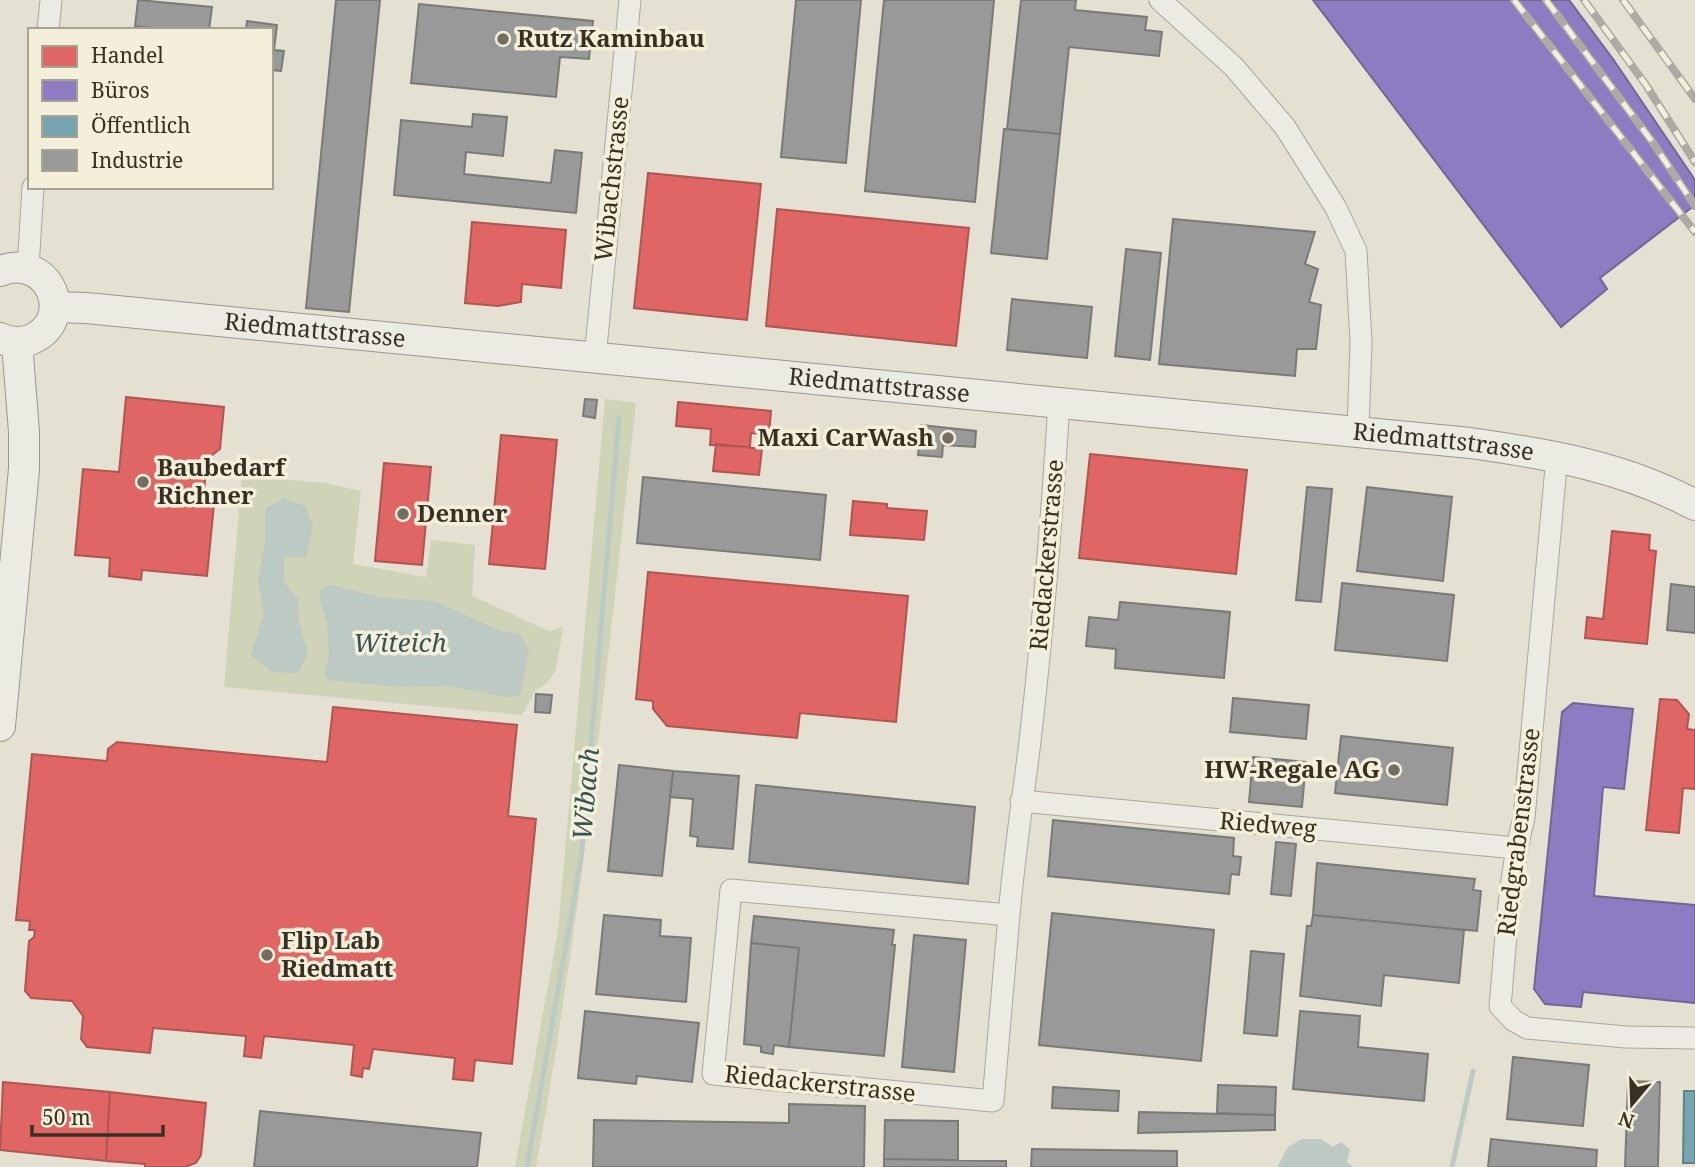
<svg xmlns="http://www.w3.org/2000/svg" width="1695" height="1167" viewBox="0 0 1695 1167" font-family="'Noto Serif',serif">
	<rect width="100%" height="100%" fill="#e4e1d3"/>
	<path fill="#cfd3b7" d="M605 399 636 403C608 658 582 914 536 1167H515L558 931Z
		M242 476 325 483 361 491 353 564 426 577 431 540 475 545 472 596 549 631 563 627 556 670 547 683 535 691 522 715 224 687Z"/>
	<path fill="#bccac3" d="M283 498 305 506 313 526 306 557H284V582L298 599 299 621 308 653 298 673 272 672 251 655 264 613 258 580 265 544V509Z
		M330 585 384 598 434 601 501 631 519 634 529 650 520 695 506 697 449 686 397 687 328 680 325 673 329 656 327 621 320 603 321 588Z
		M1302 1139H1321L1333 1147 1341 1142 1350 1150 1347 1162 1354 1167H1277L1288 1147Z"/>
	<path fill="#e06666" stroke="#ae5652" stroke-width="2" d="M648 173 761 184 747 320 634 308Z
		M777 209 969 228 956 346 766 326Z
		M472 222 566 230 561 288 522 284 521 302 498 306 465 303Z
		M126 397 224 407 220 449 207 459 204 492 215 494 207 576 142 570 141 580 109 576 110 558 75 555 83 469 119 472Z
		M678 402 771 411 769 435 751 433 750 447 710 445 711 429 676 426Z
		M501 435 557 440 545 569 489 564Z
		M716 444 762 449 759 475 713 471Z
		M1090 454 1247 470 1236 574 1079 558Z
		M384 463 431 467 422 565 375 561Z
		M853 501 887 504V508L927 511 924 540 850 535Z
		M1612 531 1650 535 1649 550 1656 551 1647 644 1585 638 1587 617 1603 619Z
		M648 572 908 596 896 722 800 713 797 738 667 726 653 709V701L636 699Z
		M1660 699 1677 700 1689 714 1687 729 1695 730V789L1683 788 1679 833 1646 830Z
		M333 707 517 725 508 816 536 819 512 1064 475 1060 473 1081 453 1079 455 1058 373 1049 369 1069 363 1068 362 1077 351 1075 354 1045 264 1036 261 1058 244 1056 246 1036 153 1028 150 1053 87 1047 81 1039 83 1016 72 1001 31 998 25 991 29 941 34 937 35 930H29L30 921 16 920 32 754 107 761 108 749 117 742 327 762Z
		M3 1082 110 1092 106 1161 0 1150Z
		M110 1092 206 1103 201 1155 196 1163 185 1167H145V1164L106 1161Z"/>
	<path fill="#8e7cc3" stroke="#746593" stroke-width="2" d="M1313 0H1569L1613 59 1695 180V205L1600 278 1607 289 1561 327Z
		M1573 703 1633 709 1624 789 1603 787 1594 896 1695 905V1003L1583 992 1581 1007 1545 1004 1534 989 1562 712Z"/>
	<path fill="#76a5af" stroke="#638285" stroke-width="2" d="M1684 1091H1695V1163H1683Z"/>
	<path fill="#999" stroke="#7c7a76" stroke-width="2" d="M138 0 212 7 209 30H169L135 26Z
		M336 0H380L349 312 306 308Z
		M796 0H861L846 163 781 157Z
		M884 0H994L975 202 865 191Z
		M1021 0H1076L1075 10 1147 17 1145 30 1162 32 1159 56 1069 47 1060 134 1007 129Z
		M419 4 593 21 589 59 560 57 556 97 411 83Z
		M247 21 277 25 274 50 284 51 281 71 271 70V30H246Z
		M473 114 507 117 503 156 466 152 464 174 551 183 555 150 582 153 576 213 394 195 401 120 472 127Z
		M1004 129 1060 134 1047 259 991 253Z
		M1173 219 1315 232 1305 264 1318 269 1309 302 1321 305 1316 349H1297L1295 376 1159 364Z
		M1126 249 1161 253 1150 360 1115 356Z
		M1012 299 1092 307 1087 358 1007 350Z
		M585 399 597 400 595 418 583 416Z
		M921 425 976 431 975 447 943 445 942 457 918 455Z
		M643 477 826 495 820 560 637 543Z
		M1307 487 1332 489 1321 602 1296 600Z
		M1367 487 1452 497 1443 581 1357 571Z
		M1342 583 1454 595 1447 661 1335 650Z
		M1671 584 1695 587V633L1667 630Z
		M1120 602 1230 612 1224 678 1115 668 1116 649 1086 646 1089 617 1118 620Z
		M536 694 552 695 550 713 535 712Z
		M1233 698 1309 705 1306 739 1230 732Z
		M1341 736 1453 748 1447 805 1335 793Z
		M1253 757 1306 762 1302 807 1249 802Z
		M619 765 673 771 662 876 608 871Z
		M673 771 739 776 733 849 697 846 698 837 690 836 693 799 670 797Z
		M756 785 975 807 968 884 749 862Z
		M1053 820 1234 838 1233 856 1241 857 1239 875 1231 874 1229 894 1048 876Z
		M1276 842 1296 844 1291 896 1271 894Z
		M1317 863 1475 879 1473 890 1481 891 1477 931 1313 915Z
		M1052 913 1214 930 1201 1061 1039 1045Z
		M604 915 661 920 660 936 691 938 686 1002 596 994Z
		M1313 915 1464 930 1459 983 1384 975 1381 1006 1300 996 1307 926H1311Z
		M754 916 894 930 892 945H895L884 1056 789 1047 799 948 751 943Z
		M914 935 966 940 954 1072 902 1067Z
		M751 943 799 948 789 1047 774 1045 773 1054 761 1052V1046L744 1044Z
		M1251 951 1284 954 1277 1036 1244 1033Z
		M585 1011 699 1023 692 1082 637 1076 636 1084 578 1078Z
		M1300 1011 1360 1016 1358 1047 1428 1054 1424 1101 1293 1089Z
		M1513 1057 1589 1065 1583 1126 1507 1119Z
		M1628 1081 1660 1082 1658 1167H1625Z
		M1218 1085 1276 1087 1275 1115 1217 1113Z
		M1053 1087 1119 1091 1118 1111 1052 1108Z
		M789 1104 865 1106 864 1167H593L594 1120 789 1123Z
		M260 1111 481 1133 477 1167H254Z
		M1139 1112 1275 1115V1130L1138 1133Z
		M885 1120 958 1121V1160L884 1159Z
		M1491 1139 1597 1150 1596 1167H1488Z
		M1032 1149 1177 1151V1167H1031Z
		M884 1159 1006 1161V1167H884Z"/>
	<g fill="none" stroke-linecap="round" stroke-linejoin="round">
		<path stroke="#bccac3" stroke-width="5" d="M527 1167 581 859 619 418
			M1452 1167 1473 1071"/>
		<g stroke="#aaa69b" stroke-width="23">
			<path id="street" d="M1160 0 1234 67 1285 127 1336 208 1356 251 1361 342 1358 431
				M48 30 51 0
				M28 268 33 187
				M595 358 630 0
				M1557 456 1524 818C1508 879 1506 943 1500 1006L1513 1020 1527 1028 1626 1037 1695 1038
				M1021 801 1516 848
				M1009 915 731 890 713 1074 993 1101 1009 915C1014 857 1023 799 1030 741 1043 629 1052 515 1059 402"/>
		</g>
		<g stroke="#99968b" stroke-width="32">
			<g id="secondary">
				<path d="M0 271C49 252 77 319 32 339 21 344 11 343 0 338"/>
				<path id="s1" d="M55 307 86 308 1470 443C1549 454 1624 467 1695 505"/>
				<path d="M0 726 24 469V432L17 343"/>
			</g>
		</g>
		<use href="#street" stroke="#ecebe3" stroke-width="21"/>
		<use href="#secondary" stroke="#ecebe3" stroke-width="30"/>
		<g stroke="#adaaa3" stroke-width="8">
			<path id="rail" d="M1514 0 1695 232
				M1546 0 1651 140 1695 206
				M1584 0 1646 85 1695 162
				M1623 0 1695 99"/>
		</g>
		<use href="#rail" stroke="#f3efda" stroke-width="5" stroke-dasharray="16" stroke-linecap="butt"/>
	</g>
	<g fill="#746e61" stroke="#f3efda" stroke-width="2.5">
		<circle cx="503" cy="39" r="7"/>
		<circle cx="948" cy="438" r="7"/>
		<circle cx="143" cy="482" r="7"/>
		<circle cx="403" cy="514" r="7"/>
		<circle cx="1394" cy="770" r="7"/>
		<circle cx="267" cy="955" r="7"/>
	</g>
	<g text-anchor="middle" stroke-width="7" stroke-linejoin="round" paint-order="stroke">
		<g font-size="24" font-weight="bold" fill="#383023" stroke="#f3efda" text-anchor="start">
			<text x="517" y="47">Rutz Kaminbau</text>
			<text x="934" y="446" text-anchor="end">Maxi CarWash</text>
			<text x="157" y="476">Baubedarf<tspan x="157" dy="28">Richner</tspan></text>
			<text x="417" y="522">Denner</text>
			<text x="1380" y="778" text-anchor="end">HW-Regale AG</text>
			<text x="281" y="949">Flip Lab<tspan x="281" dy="28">Riedmatt</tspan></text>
		</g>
		<g font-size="24" fill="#383023" stroke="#f3efda">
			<text transform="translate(612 179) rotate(-84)" y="8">Wibachstrasse</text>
			<text dy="8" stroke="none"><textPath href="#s1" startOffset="261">Riedmattstrasse</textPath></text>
			<text dy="8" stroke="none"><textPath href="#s1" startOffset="828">Riedmattstrasse</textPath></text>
			<text dy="8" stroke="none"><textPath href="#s1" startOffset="1395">Riedmattstrasse</textPath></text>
			<text transform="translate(1047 555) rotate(-85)" y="8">Riedackerstrasse</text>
			<text transform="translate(1268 825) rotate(5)" y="8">Riedweg</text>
			<text transform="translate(1519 832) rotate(-83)" y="8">Riedgrabenstrasse</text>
			<text transform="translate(820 1084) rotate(6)" y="8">Riedackerstrasse</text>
		</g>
		<g font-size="26" font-style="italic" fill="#345456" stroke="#f3efda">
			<text x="400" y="652">Witeich</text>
			<text transform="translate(586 794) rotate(-85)" y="9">Wibach</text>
		</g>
	</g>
	<rect x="28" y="28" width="245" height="161" fill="#f3efda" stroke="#a8a391" stroke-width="2"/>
	<rect x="42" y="46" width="35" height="21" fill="#e06666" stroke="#a8a391" stroke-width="2"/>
	<text x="91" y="63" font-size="21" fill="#383023">Handel</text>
	<rect x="42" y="80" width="35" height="21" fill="#8e7cc3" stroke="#a8a391" stroke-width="2"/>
	<text x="91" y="98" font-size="21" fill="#383023">Büros</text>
	<rect x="42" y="116" width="35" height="21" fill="#76a5af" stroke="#a8a391" stroke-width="2"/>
	<text x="91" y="133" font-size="21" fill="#383023">Öffentlich</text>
	<rect x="42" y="150" width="35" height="21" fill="#999999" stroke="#a8a391" stroke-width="2"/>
	<text x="91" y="168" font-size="21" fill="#383023">Industrie</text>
	<g transform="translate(1632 1104) rotate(199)" stroke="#f3efda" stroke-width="5" paint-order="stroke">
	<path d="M0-5L12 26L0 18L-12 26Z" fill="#383023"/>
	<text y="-10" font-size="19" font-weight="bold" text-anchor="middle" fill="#383023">N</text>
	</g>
	<path d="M32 1125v10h131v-10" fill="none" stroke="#383023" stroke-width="3.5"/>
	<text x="42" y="1125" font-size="21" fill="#383023" stroke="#f3efda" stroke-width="5" paint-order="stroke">50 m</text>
</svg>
